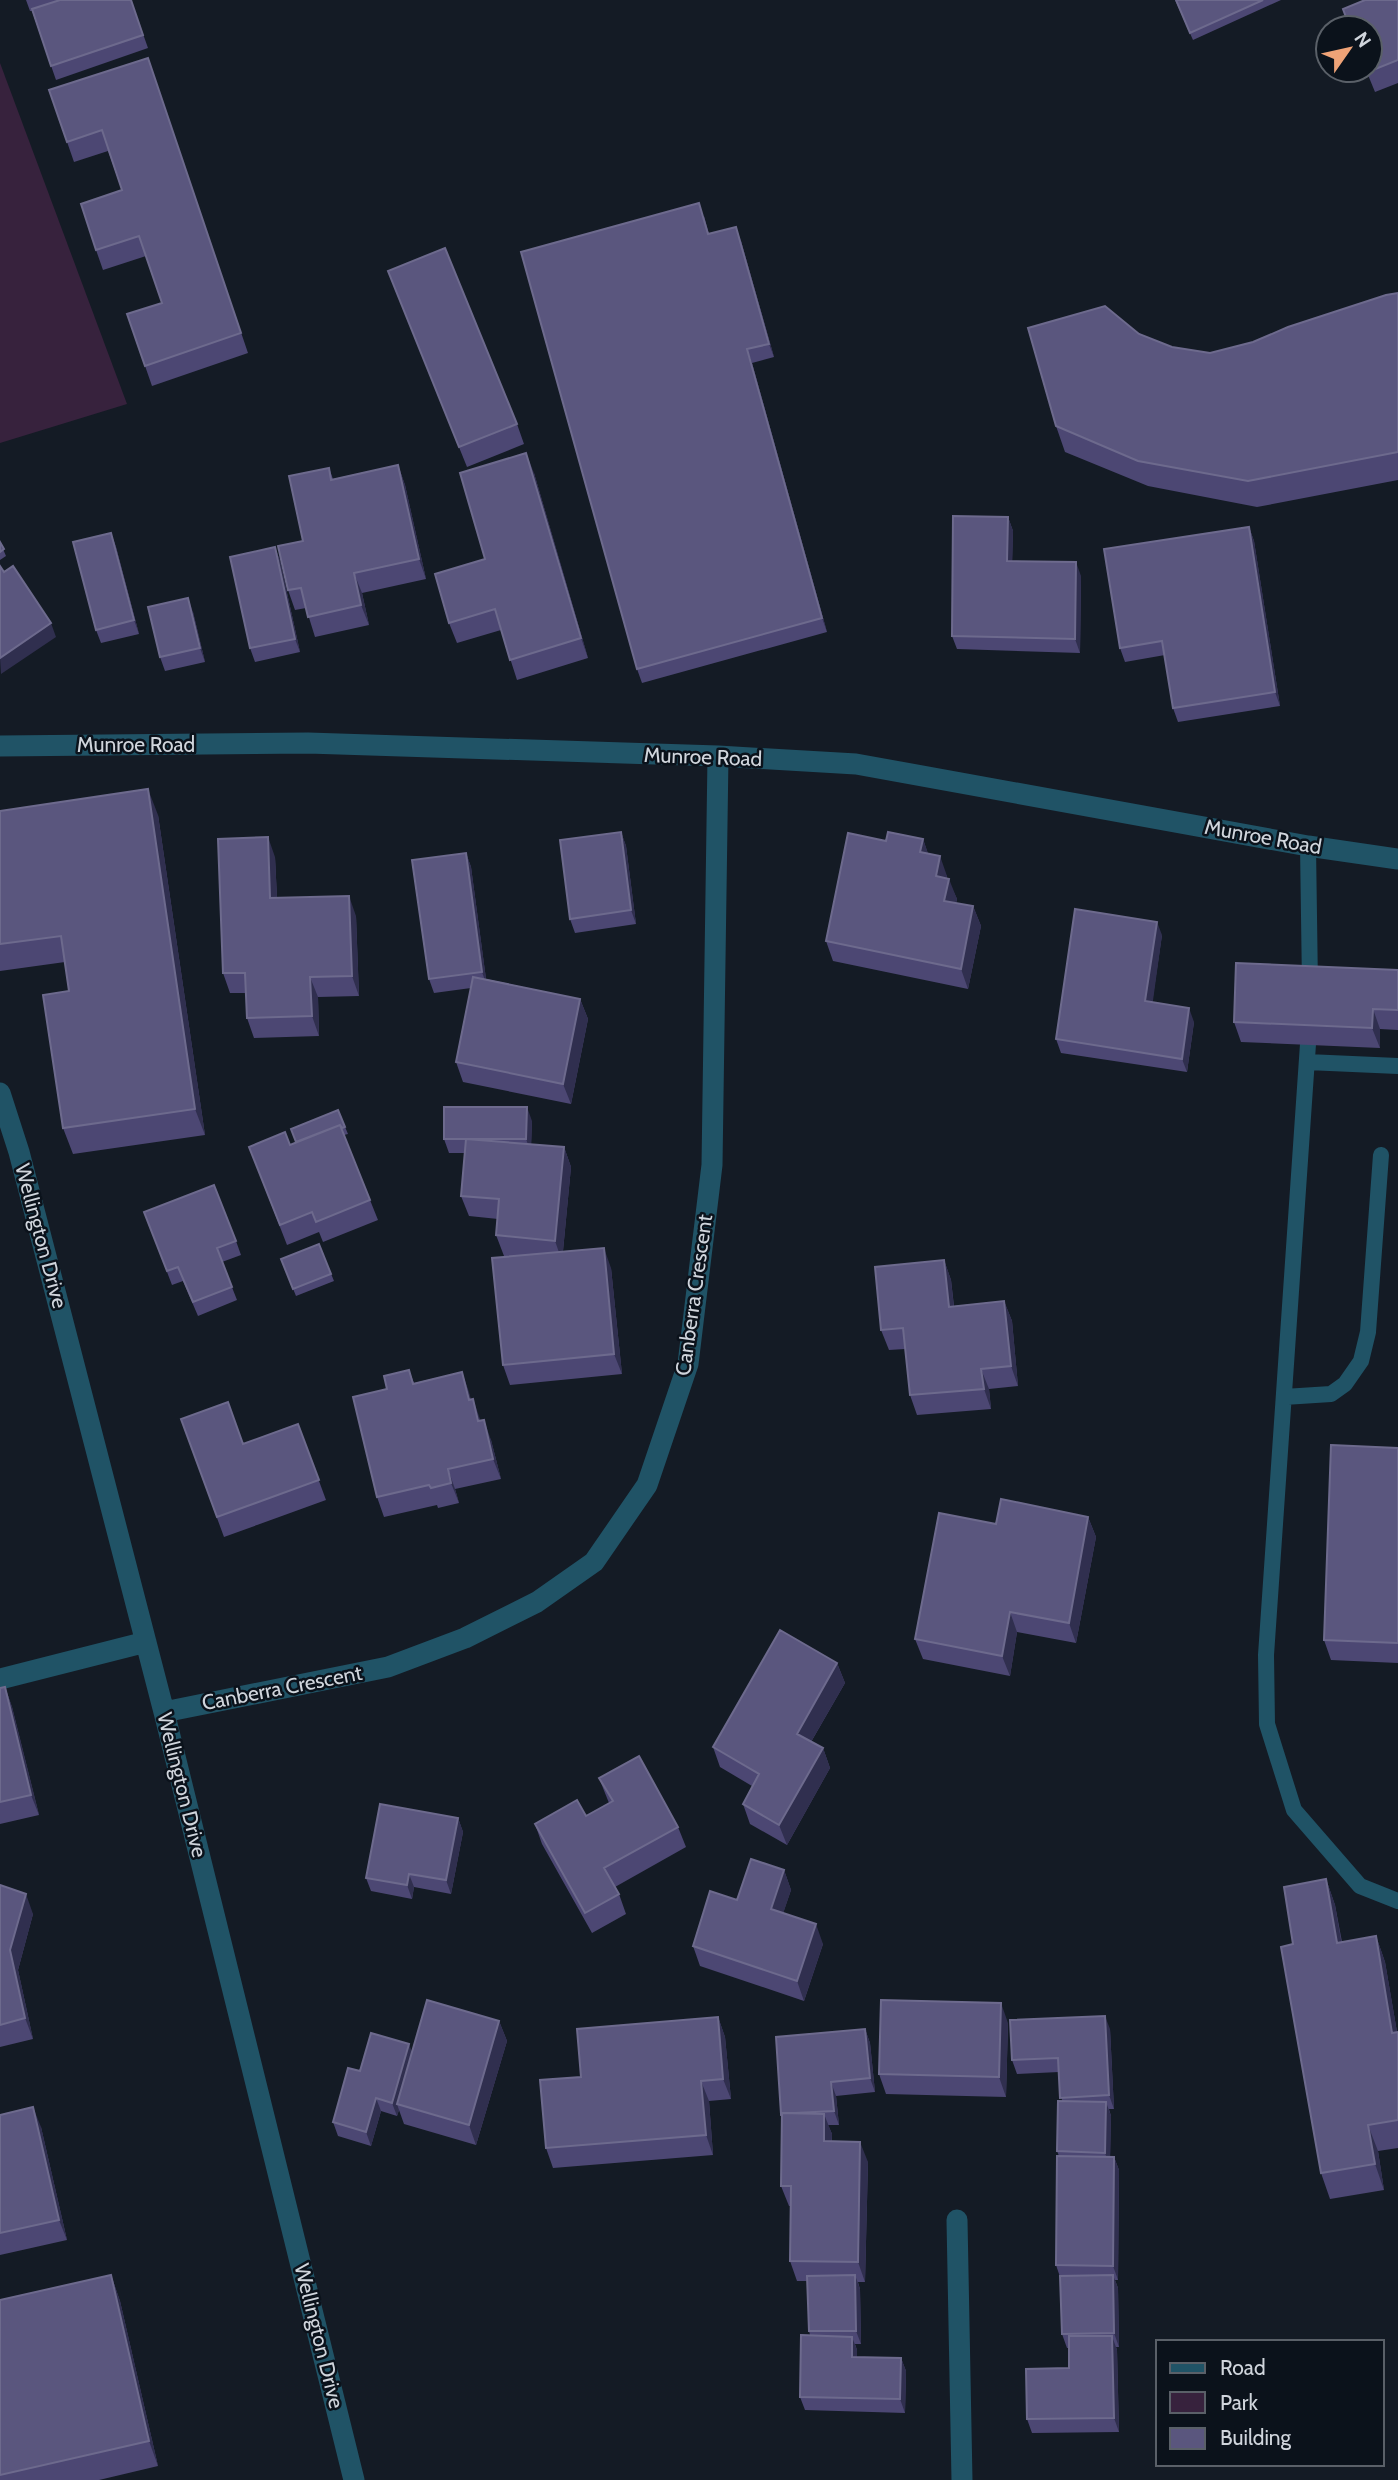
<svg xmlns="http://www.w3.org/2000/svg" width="1398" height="2480" viewBox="0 0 1398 2480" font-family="Cabin,sans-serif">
	<rect width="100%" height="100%" fill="#141b25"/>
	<path fill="#37223d" d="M0 63 127 404 0 443Z"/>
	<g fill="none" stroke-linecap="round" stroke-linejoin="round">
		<path stroke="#205366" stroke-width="16" d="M1308 846 1310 986
			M1308 1044 1266 1655 1267 1724 1294 1810 1360 1886 1398 1901
			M1307 1062 1398 1066
			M1284 1397 1331 1394 1345 1384 1361 1361 1368 1332 1381 1155"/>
		<path stroke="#205366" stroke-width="21" d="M0 746 308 743 718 756 856 764 1308 846 1398 859
			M0 1093 19 1152 164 1712 354 2480
			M0 1679 146 1642
			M164 1712 388 1667 465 1638 537 1602 594 1562 647 1485 688 1364 712 1165 718 756
			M957 2220 962 2480"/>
	</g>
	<path fill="#4c4773" d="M26 0H131L148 48 56 80 32 11H30Z
		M1175 0H1281L1193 40Z
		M1398 0V83L1375 92 1366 70H1370V28H1350L1343 9Z
		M148 58 248 353 152 386 127 314 162 303 146 256 103 270 96 250 122 190 108 151 74 162 49 90Z
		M704 216 709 234 741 241 774 357 752 363 827 632 642 683 637 669Z
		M388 271 517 424 524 444 467 467Z
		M1398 293V480L1257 507 1148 486 1065 452 1056 426 1139 334 1172 347 1210 353 1253 342Z
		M398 465 405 485 426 579 362 593 369 625 315 637 306 608 295 610 288 590 329 468 333 479Z
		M534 473 588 658 517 680 501 630 457 643 449 623Z
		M1008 517 1013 531 1012 561 1081 576 1080 653 957 649 952 636Z
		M1249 527 1254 541 1280 706 1178 722 1173 708 1165 655 1125 662 1120 648Z
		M111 533 116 547 139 634 101 643 96 630Z
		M0 542 6 556 0 560Z
		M275 547 280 561 300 652 255 662 250 648Z
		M193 612 205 662 165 671 160 657Z
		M0 811 158 815 205 1135 73 1154 63 1128 69 991 65 962 0 971Z
		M621 832 626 846 636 924 575 933 570 919Z
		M923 839 928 854 947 876V878L957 899 956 903 973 906 981 926 968 989 833 961 826 941 886 841Z
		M466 853 471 867 486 979 580 999 588 1019 571 1104 463 1082 456 1062 471 988 434 993 429 979Z
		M275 857 277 898 356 916 359 996 318 997 319 1036 254 1038 247 1018 246 993H230L223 973Z
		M1162 935 1152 1003 1194 1022 1187 1072 1061 1053 1056 1039Z
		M1398 970V1030L1380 1029V1048L1241 1042 1234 1022Z
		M338 1110 348 1134 344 1135 378 1220 323 1242 319 1232 287 1245 249 1147 290 1145 296 1142Z
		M532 1121 531 1144 564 1147 571 1167 563 1251 611 1268 622 1374 510 1385 503 1365 510 1256H504L496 1235 498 1219 469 1216 461 1196 465 1153H449L444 1139Z
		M144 1212 236 1241 241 1255 222 1262 237 1300 198 1316 183 1281 172 1285Z
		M319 1244 334 1281 296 1296 281 1259Z
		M944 1260 951 1280 954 1306 1004 1301 1012 1321 1018 1386 989 1389 991 1409 917 1415 910 1395 905 1349 889 1350 881 1330Z
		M409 1370 414 1383 462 1372 471 1400 480 1420 491 1440 501 1479 455 1489 459 1503 438 1508 437 1505 384 1517 377 1497Z
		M298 1424 326 1500 224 1537 188 1439 243 1444Z
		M1398 1448V1663L1331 1660 1324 1640Z
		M1088 1517 1096 1537 1076 1643 1017 1632 1010 1676 923 1659 915 1639 996 1524Z
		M837 1663 845 1683 811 1742 823 1748 830 1768 787 1845 750 1824 743 1804 752 1786 720 1767 713 1747Z
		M5 1687 12 1707 39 1815 0 1824V1688Z
		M599 1778 678 1827 686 1847 615 1887 619 1894 626 1914 592 1933 542 1844 535 1824 586 1816 609 1803Z
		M458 1818 463 1832 451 1894 414 1887 412 1899 371 1891 366 1878Z
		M784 1870 791 1890 783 1913 823 1944 804 2001 700 1966 693 1946 737 1900Z
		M1326 1879 1335 1905 1342 1942 1376 1936 1385 1962 1397 2032H1398V2148L1378 2151 1384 2190 1330 2199 1321 2173 1293 1944Z
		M0 1885 33 1914 18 1970 33 2039 0 2047Z
		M718 2017 725 2037 731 2099 709 2101 713 2155 553 2168 546 2148 581 2077Z
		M499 2021 507 2041 476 2145 404 2124 399 2110 397 2116 381 2111 371 2146 338 2136 333 2122 360 2071Z
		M1008 2023 1006 2097 886 2094 879 2074Z
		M865 2029 870 2043 875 2092 836 2096 839 2125H828L832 2134V2141L868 2162 865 2282H858L860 2289 861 2344H855L857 2350V2357L901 2358 906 2371 905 2413 805 2410 800 2397 810 2335 809 2331 807 2281H797L790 2261 791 2206H789L781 2186 782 2117 781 2114Z
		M1110 2029 1114 2109H1109L1111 2116 1110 2156 1114 2157 1119 2170 1118 2280H1115L1118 2288 1119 2347H1116L1117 2350 1119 2432 1032 2433 1027 2419 1069 2368V2348H1067L1062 2334 1060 2277 1056 2265 1059 2156 1057 2151 1062 2101 1059 2072 1017 2074 1012 2060Z
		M0 2115 41 2127 67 2240 0 2255Z
		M111 2275 120 2301 158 2466 99 2480H0V2300Z"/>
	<path fill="#302f4f" d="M736 227 741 241 774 357 769 344Z
		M747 349 752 363 827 632 822 618Z
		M526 453 534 473 588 658 581 638Z
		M398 465 405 485 426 579 419 559Z
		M1008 517 1013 531 1012 575 1007 561Z
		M1249 527 1254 541 1280 706 1275 692Z
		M111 533 116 547 139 634 134 620Z
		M275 547 280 561 300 652 295 639Z
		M1076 562 1081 576 1080 653 1075 639Z
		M354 573 362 593 369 625 361 605Z
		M188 598 193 612 205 662 200 648Z
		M51 623 56 637 1 674 0 658Z
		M148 789 158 815 205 1135 195 1109Z
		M621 832 626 846 636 924 631 910Z
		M268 837 275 857 278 918 270 898Z
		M923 839 930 859 920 852Z
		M466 853 471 867 487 986 482 972Z
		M940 856 947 876 944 896 936 876Z
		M949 879 957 899 952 921 944 901Z
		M349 896 356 916 359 996 352 976Z
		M973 906 981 926 968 989 961 969Z
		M1157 922 1162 935 1151 1015 1145 1001Z
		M310 977 318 997 319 1036 312 1016Z
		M580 999 588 1019 571 1104 563 1084Z
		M1189 1008 1194 1022 1187 1072 1182 1059Z
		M1373 1009 1380 1029V1048L1372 1028Z
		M527 1107 532 1121 531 1153 526 1139Z
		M564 1147 571 1167 562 1261 555 1241Z
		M604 1248 611 1268 622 1374 614 1354Z
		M944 1260 951 1280 956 1327 949 1307Z
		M1004 1301 1012 1321 1018 1386 1011 1366Z
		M981 1369 989 1389 991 1409 984 1389Z
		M462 1372 469 1392 476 1420 469 1400Z
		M473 1399 480 1419 485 1441 478 1421Z
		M484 1420 491 1440 501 1479 493 1459Z
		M448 1469 455 1489 459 1503 451 1483Z
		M1088 1517 1096 1537 1076 1643 1069 1623Z
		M1010 1612 1017 1632 1010 1676 1002 1656Z
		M837 1663 845 1683 804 1754 797 1734Z
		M5 1687 12 1707 39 1815 31 1795Z
		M823 1748 830 1768 787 1845 779 1825Z
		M458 1818 463 1832 451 1894 446 1880Z
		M784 1870 791 1890 778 1929 771 1909Z
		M409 1874 414 1887 412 1899 407 1885Z
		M1326 1879 1335 1905 1346 1969 1337 1943Z
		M26 1894 33 1914 18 1970 33 2039 25 2018 10 1950Z
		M816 1924 823 1944 804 2001 797 1981Z
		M1376 1936 1385 1962 1398 2038 1392 2033Z
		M1001 2003 1008 2023 1006 2097 999 2077Z
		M1105 2016 1110 2029 1114 2109 1109 2095Z
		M718 2017 725 2037 731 2099 723 2079Z
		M499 2021 507 2041 476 2145 469 2125Z
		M865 2029 870 2043 875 2092 870 2078Z
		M409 2044 414 2057 397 2104 399 2110 397 2116 392 2103Z
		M701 2081 709 2101 713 2155 706 2135Z
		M831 2082 836 2096 839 2125 834 2111Z
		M376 2098 381 2111 371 2146 366 2132Z
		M1106 2102 1111 2116 1110 2167 1105 2153Z
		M33 2107 41 2127 67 2240 59 2220Z
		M824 2114 832 2134 831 2161 824 2141Z
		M1368 2125 1378 2151 1384 2190 1375 2164Z
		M860 2142 868 2162 865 2282 858 2262Z
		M1114 2157 1119 2170 1118 2280 1113 2266Z
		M111 2275 120 2301 158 2466 149 2441Z
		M855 2275 860 2289 861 2344 856 2331Z
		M1113 2275 1118 2288 1119 2347 1114 2333Z
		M1112 2336 1117 2350 1119 2432 1114 2418Z
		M852 2337 857 2350V2371L852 2357Z
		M901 2358 906 2371 905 2413 900 2399Z"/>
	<path fill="#5a567e" stroke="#6d6a8d" stroke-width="2" d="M60 0H131L143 35 51 66 32 9Z
		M1176 0H1263L1190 33Z
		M1365 0H1398V60L1368 72 1367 70H1370V28H1350L1343 9Z
		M148 58 241 333 145 366 127 314 162 303 139 236 96 250 81 204 122 190 102 130 67 142 49 90Z
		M699 203 708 234 736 227 769 344 747 349 822 618 637 669 521 252Z
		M445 248 517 424 459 447 388 271Z
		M1398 293V452L1248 481 1138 461 1056 426 1028 328 1105 306 1139 334 1172 347 1210 353 1253 342 1288 327 1386 295Z
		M526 453 581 638 510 660 495 609 449 623 435 574 485 559 460 473Z
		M398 465 419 559 354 573 361 605 308 617 301 588 288 590 278 546 303 541 289 476 329 468 331 480Z
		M953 516 1008 517 1007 561 1076 562 1075 639 952 636Z
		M1249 527 1275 692 1173 708 1162 641 1120 648 1104 549Z
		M111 533 134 620 96 630 73 542Z
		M0 542 4 549 0 552Z
		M275 547 295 639 250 648 230 557Z
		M0 566 4 572 13 566 51 623 0 658Z
		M188 598 200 648 160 657 148 607Z
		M148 789 195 1109 63 1128 43 995 69 991 61 936 0 944V811Z
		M621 832 631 910 570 919 560 840Z
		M888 832 923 839 920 852 940 856 936 876 949 879 944 901 973 906 961 969 826 941 848 833 886 841Z
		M268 837 270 898 349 896 352 976 310 977 312 1016 247 1018 245 973H223L218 839Z
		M466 853 482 972 429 979 412 860Z
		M1075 909 1157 922 1145 1001 1189 1008 1182 1059 1056 1039Z
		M1236 963 1398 970V1010L1373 1009 1372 1028 1234 1022Z
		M473 977 580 999 563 1084 456 1062Z
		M444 1107H527L526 1139H444Z
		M338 1110 345 1127 342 1128 340 1125 296 1142 291 1129Z
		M340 1125 370 1200 316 1222 312 1212 280 1225 249 1147 285 1132 290 1145Z
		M466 1139 564 1147 555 1241 496 1235 499 1199 461 1196Z
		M214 1185 236 1241 217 1248 232 1287 193 1302 178 1267 167 1271 144 1212Z
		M319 1244 331 1274 293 1289 281 1259Z
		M604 1248 614 1354 503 1365 492 1258Z
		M944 1260 949 1307 1004 1301 1011 1366 981 1369 984 1389 910 1395 903 1328 881 1330 875 1267Z
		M409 1370 413 1384 462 1372 469 1400 473 1399 478 1421 484 1420 493 1459 448 1469 451 1483 431 1488 429 1485 377 1497 353 1397 387 1389 384 1376Z
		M228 1402 243 1444 298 1424 319 1480 217 1517 181 1419Z
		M1331 1445 1398 1448V1643L1324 1640Z
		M1001 1499 1088 1517 1069 1623 1010 1612 1002 1656 915 1639 939 1513 996 1524Z
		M780 1630 837 1663 797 1734 823 1748 779 1825 743 1804 759 1774 713 1747Z
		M5 1687 31 1795 0 1802V1688Z
		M639 1756 678 1827 604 1868 619 1894 585 1913 535 1824 577 1800 586 1816 613 1801 599 1778Z
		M380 1804 458 1818 446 1880 409 1874 407 1885 366 1878Z
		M751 1859 784 1870 771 1909 816 1924 797 1981 693 1946 710 1891 737 1900Z
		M1326 1879 1337 1943 1376 1936 1392 2033 1398 2032V2120L1368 2125 1375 2164 1321 2173 1281 1947 1293 1944 1284 1887Z
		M0 1885 26 1894 10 1950 25 2018 0 2025Z
		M427 2000 499 2021 469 2125 397 2104Z
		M881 2000 1001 2003 999 2077 879 2074Z
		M1105 2016 1109 2095 1060 2098 1058 2058 1012 2060 1010 2020Z
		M718 2017 723 2079 701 2081 706 2135 546 2148 540 2080 581 2077 577 2029Z
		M865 2029 870 2078 831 2082 834 2111 795 2113H782L781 2114 776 2037Z
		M371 2033 409 2044 392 2103 376 2098 366 2132 333 2122 348 2068 360 2071Z
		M1058 2101 1106 2102 1105 2153 1057 2151Z
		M33 2107 59 2220 0 2233V2115Z
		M782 2113 824 2114V2141L860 2142 858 2262 790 2261 791 2186H781Z
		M1057 2156 1114 2157 1113 2266 1056 2265Z
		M111 2275 149 2441 0 2475V2300Z
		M855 2275 856 2331H809L807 2276Z
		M1113 2275 1114 2333 1062 2334 1060 2276Z
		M801 2335 852 2337V2357L901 2358 900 2399 800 2397Z
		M1069 2336H1112L1114 2418 1027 2419 1026 2369 1069 2368Z"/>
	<g text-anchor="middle" stroke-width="5" stroke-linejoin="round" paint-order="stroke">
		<g font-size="21" fill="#d0d5dc" stroke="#0b121b">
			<text x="136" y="752">Munroe Road</text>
			<text transform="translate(703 757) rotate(2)" y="7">Munroe Road</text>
			<text transform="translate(1263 837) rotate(10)" y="7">Munroe Road</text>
			<text transform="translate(41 1236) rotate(75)" y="7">Wellington Drive</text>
			<text transform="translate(694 1295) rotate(-82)" y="7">Canberra Crescent</text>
			<text transform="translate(282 1688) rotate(-11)" y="7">Canberra Crescent</text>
			<text transform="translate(182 1785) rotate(76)" y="7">Wellington Drive</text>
			<text transform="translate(319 2336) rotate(76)" y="7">Wellington Drive</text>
		</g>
	</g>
	<rect x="1156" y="2340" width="228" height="126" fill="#0b121b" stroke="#5a6068" stroke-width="2"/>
	<rect x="1170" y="2363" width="35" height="10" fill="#205366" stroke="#5a6068" stroke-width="2"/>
	<text x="1220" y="2375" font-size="21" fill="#d0d5dc">Road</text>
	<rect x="1170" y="2392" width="35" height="21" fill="#37223d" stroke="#5a6068" stroke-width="2"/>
	<text x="1220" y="2410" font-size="21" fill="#d0d5dc">Park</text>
	<rect x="1170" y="2428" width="35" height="21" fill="#5a567e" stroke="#5a6068" stroke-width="2"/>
	<text x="1220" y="2445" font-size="21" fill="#d0d5dc">Building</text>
	<g transform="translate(1349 49) rotate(56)"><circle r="33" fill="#0b121b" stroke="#5a6068" stroke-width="2"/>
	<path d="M0-5L12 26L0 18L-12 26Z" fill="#efa377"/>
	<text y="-10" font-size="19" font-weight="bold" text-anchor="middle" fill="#d0d5dc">N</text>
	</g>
</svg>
